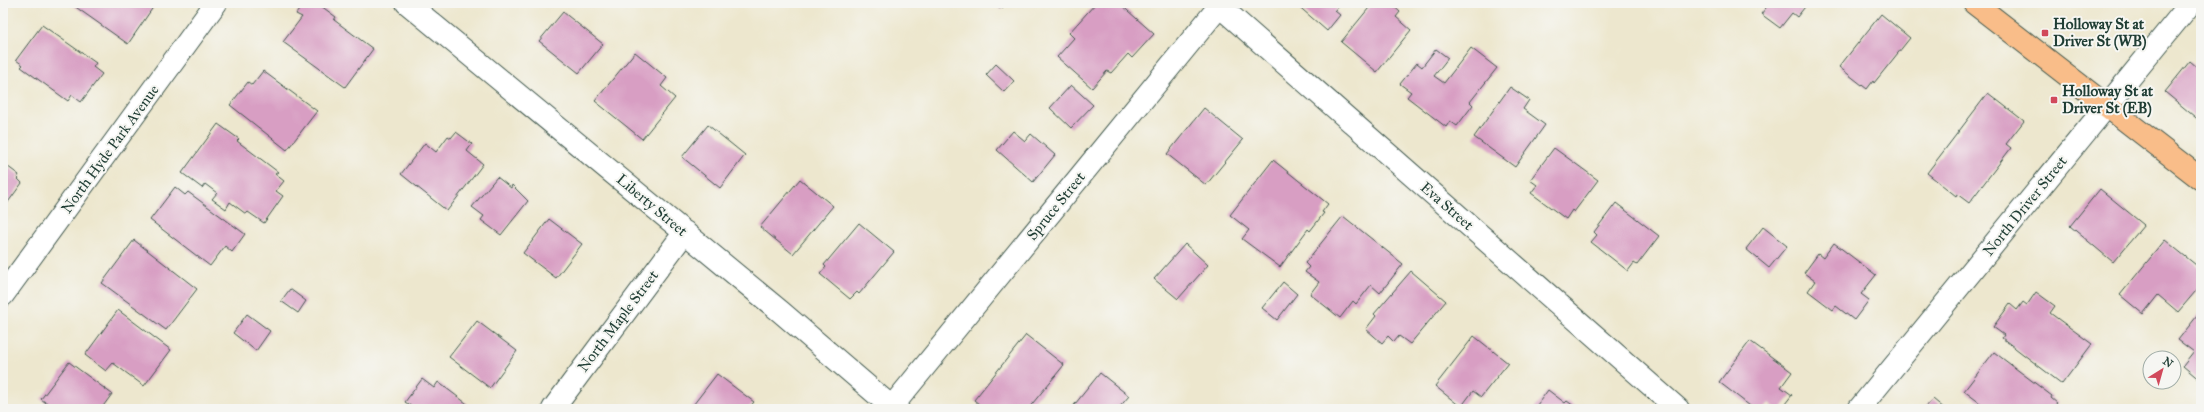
<svg xmlns="http://www.w3.org/2000/svg" width="2204" height="412" font-family="'IM FELL Great Primer',serif">
<style>
.building{fill:#d89ec3}
.lines{fill:none;stroke-linecap:round;stroke-linejoin:round}
.minor-casing{stroke:#3e564b;stroke-width:24}
.major-casing{stroke:#3e564b;stroke-width:24}
.minor{stroke:#fff;stroke-width:22}
.major{stroke:#f9bd89;stroke-width:22}
.poi-dot{fill:#d1495b;stroke:#f6f6f2;stroke-width:1.5}
.labels{text-anchor:middle;dominant-baseline:central;stroke-width:4;stroke-linejoin:round;paint-order:stroke}
.poi-label{font-size:15px;font-weight:bold;fill:#1f3d34;stroke:#f6f6f2;text-anchor:start}
.street-label{font-size:15px;fill:#1f3d34;stroke:#f6f6f2}
</style>
<rect width="100%" height="100%" fill="#f6f6f2"/>
<filter id="ink" filterUnits="userSpaceOnUse"><feTurbulence type="fractalNoise" baseFrequency=".025" numOctaves="2"/><feDisplacementMap in="SourceGraphic" scale="8" xChannelSelector="R" yChannelSelector="G"/><feConvolveMatrix kernelMatrix="1 2 1 2 8 2 1 2 1" color-interpolation-filters="sRGB"/></filter>
<filter id="wash" filterUnits="userSpaceOnUse"><feTurbulence type="fractalNoise" baseFrequency=".012" numOctaves="4" result="noise"/><feDisplacementMap in="SourceGraphic" scale="16" xChannelSelector="R" yChannelSelector="G"/><feGaussianBlur stdDeviation="0.9" result="paint"/><feColorMatrix in="noise" values="0 0 0 0 0 0 0 0 0 0 0 0 0 0 0 0 0 1.4 0 .05"/><feComposite in="paint" operator="in"/></filter>
<g filter="url(#wash)">
<rect width="100%" height="100%" fill="#ede7ce"/>
<g id="blocks">
<!-- building -->
<path class="building" d="M 70,3 L 156,3 L 128,44 Z
M 304,3 L 317,3 L 336,17 L 334,20 L 373,49 L 345,87 L 283,42 L 302,17 L 296,14 Z
M 994,3 L 1007,3 L 1001,9 Z
M 1096,3 L 1100,5 L 1101,3 L 1119,3 L 1154,34 L 1132,58 L 1128,54 L 1111,73 L 1107,71 L 1092,88 L 1057,57 L 1074,38 L 1069,33 Z
M 1295,3 L 1342,3 L 1335,11 L 1340,15 L 1327,31 Z
M 1373,3 L 1390,3 L 1400,12 L 1396,17 L 1411,30 L 1377,72 L 1341,42 Z
M 1770,3 L 1808,3 L 1797,17 L 1792,13 L 1780,28 L 1761,14 Z
M 563,12 L 603,44 L 579,73 L 539,41 Z
M 1881,14 L 1910,38 L 1874,83 L 1873,81 L 1867,89 L 1839,67 Z
M 42,25 L 96,63 L 93,67 L 102,74 L 81,102 L 72,95 L 68,101 L 21,67 L 23,65 L 16,60 Z
M 1471,48 L 1497,68 L 1470,102 L 1473,105 L 1457,126 L 1450,121 L 1446,127 L 1407,97 L 1411,92 L 1400,84 L 1417,63 L 1422,67 L 1436,49 L 1448,58 L 1434,76 L 1444,83 Z
M 635,52 L 667,78 L 661,86 L 675,98 L 642,139 L 595,101 Z
M 2190,61 L 2197,67 L 2201,62 L 2201,122 L 2165,92 Z
M 996,64 L 1014,81 L 1004,92 L 986,75 Z
M 263,71 L 317,111 L 287,150 L 230,105 L 248,82 L 252,85 Z
M 1071,85 L 1093,105 L 1071,128 L 1050,108 Z
M 1510,87 L 1529,100 L 1523,109 L 1545,125 L 1515,167 L 1474,137 Z
M 1988,93 L 2024,121 L 2006,144 L 2011,148 L 1969,203 L 1957,194 L 1956,196 L 1927,173 Z
M 1204,108 L 1243,140 L 1206,185 L 1167,154 Z
M 218,124 L 239,139 L 237,141 L 278,172 L 275,174 L 284,181 L 276,191 L 283,196 L 264,223 L 248,212 L 246,214 L 230,202 L 226,209 L 212,199 L 217,193 L 205,184 L 202,188 L 182,173 Z
M 708,125 L 745,155 L 720,188 L 682,157 Z
M 1013,131 L 1025,141 L 1031,134 L 1055,155 L 1033,182 L 997,150 Z
M 456,132 L 472,144 L 467,151 L 483,164 L 447,211 L 401,174 L 425,143 L 436,152 L 448,136 L 451,138 Z
M 1554,148 L 1598,180 L 1574,212 L 1572,210 L 1566,219 L 1531,193 L 1537,185 L 1530,180 Z
M 1273,160 L 1328,204 L 1322,212 L 1324,213 L 1310,231 L 1308,229 L 1280,267 L 1242,239 L 1249,230 L 1230,215 Z
M 3,163 L 19,175 L 17,178 L 22,183 L 3,209 Z
M 497,177 L 511,188 L 512,185 L 528,201 L 501,235 L 481,220 L 484,216 L 472,207 Z
M 800,179 L 833,206 L 793,254 L 760,227 Z
M 175,187 L 185,195 L 188,192 L 245,234 L 232,252 L 225,246 L 210,266 L 150,220 Z
M 2100,189 L 2144,225 L 2113,262 L 2070,226 Z
M 1616,203 L 1659,236 L 1637,265 L 1634,263 L 1628,271 L 1591,242 L 1597,235 L 1594,232 Z
M 1343,216 L 1403,264 L 1380,293 L 1371,285 L 1356,304 L 1353,301 L 1340,318 L 1310,294 L 1319,282 L 1305,272 L 1309,267 L 1305,263 Z
M 549,219 L 582,244 L 556,278 L 523,253 Z
M 859,223 L 894,252 L 859,294 L 857,292 L 850,299 L 820,274 L 826,267 L 824,265 Z
M 1763,227 L 1787,246 L 1769,268 L 1746,249 Z
M 134,240 L 197,289 L 166,330 L 102,283 Z
M 2165,240 L 2201,269 L 2201,285 L 2178,312 L 2158,295 L 2143,314 L 2120,295 Z
M 1834,243 L 1876,275 L 1861,294 L 1869,300 L 1854,320 L 1836,306 L 1833,310 L 1808,291 L 1815,281 L 1804,273 L 1818,254 L 1823,258 Z
M 1185,244 L 1208,265 L 1178,299 L 1154,279 Z
M 1411,271 L 1446,301 L 1410,344 L 1399,336 L 1394,342 L 1388,336 L 1382,343 L 1366,329 L 1376,316 L 1374,314 Z
M 1283,282 L 1297,294 L 1277,320 L 1262,308 Z
M 290,289 L 306,301 L 298,313 L 281,301 Z
M 2036,292 L 2055,306 L 2050,313 L 2092,344 L 2062,384 L 2002,338 L 2004,335 L 1993,327 L 2010,304 L 2017,310 L 2023,302 L 2027,305 Z
M 118,310 L 171,350 L 144,386 L 113,363 L 106,371 L 85,355 Z
M 2201,311 L 2201,381 L 2183,366 L 2194,352 L 2178,340 Z
M 247,314 L 270,331 L 256,351 L 233,333 Z
M 477,321 L 517,351 L 490,388 L 449,357 Z
M 1026,335 L 1064,365 L 1028,409 L 985,409 L 974,400 Z
M 1474,336 L 1508,363 L 1481,397 L 1473,391 L 1461,407 L 1435,386 Z
M 1750,341 L 1792,372 L 1781,387 L 1792,395 L 1781,409 L 1777,409 L 1769,403 L 1764,409 L 1754,409 L 1719,382 Z
M 1994,352 L 2052,396 L 2051,398 L 2057,403 L 2052,409 L 1988,409 L 1964,391 Z
M 69,362 L 112,394 L 101,409 L 54,409 L 41,399 Z
M 1100,373 L 1129,396 L 1118,409 L 1071,409 Z
M 717,374 L 754,402 L 748,409 L 690,409 Z
M 422,379 L 434,388 L 438,382 L 474,409 L 415,409 L 405,402 Z
M 1548,390 L 1565,403 L 1567,401 L 1578,409 L 1534,409 Z
M 1933,399 L 1945,409 L 1924,409 Z"/>
</g>
</g>
<g filter="url(#ink)">
<use href="#blocks" fill-opacity="0" stroke="#3e564b" stroke-width="1"/>
<g class="lines">
<defs>
<path id="minor" d="M 407,3 L 781,312 L 894,409
M 1216,3 L 1678,409
M 3,295 L 216,3
M 553,409 L 685,232
M 890,409 L 1222,3
M 1859,409 L 2191,3"/>
<path id="major" d="M 1974,3 L 2201,179"/>
</defs>
<!-- minor casing -->
<use href="#minor" class="minor-casing"/>
<!-- major casing -->
<use href="#major" class="major-casing"/>
<!-- minor -->
<use href="#minor" class="minor"/>
<!-- major -->
<use href="#major" class="major"/>
</g>
</g>
<!-- markers -->
<g class="poi-dot">
<rect x="2041" y="29" width="8" height="8" rx="2"/>
<rect x="2050" y="96" width="8" height="8" rx="2"/>
</g>
<g class="labels">
<!-- poi labels -->
<g class="poi-label">
<text x="2053" y="24">Holloway St at<tspan x="2053" dy="17">Driver St (WB)</tspan></text>
<text x="2062" y="91">Holloway St at<tspan x="2062" dy="17">Driver St (EB)</tspan></text>
</g>
<!-- street labels -->
<g class="street-label">
<text transform="translate(110 149) rotate(-54)">North Hyde Park Avenue</text>
<text transform="translate(652 205) rotate(40)">Liberty Street</text>
<text transform="translate(1056 206) rotate(-51)">Spruce Street</text>
<text transform="translate(1447 206) rotate(41)">Eva Street</text>
<text transform="translate(2025 206) rotate(-51)">North Driver Street</text>
<text transform="translate(618 321) rotate(-53)">North Maple Street</text>
</g>
</g>
<!-- margin -->
<rect width="2204" height="412" fill="none" stroke="#f6f6f2" stroke-width="16"/>
<!-- north arrow -->
<g transform="translate(2162 370) rotate(37)"><circle r="19" fill="#f6f6f2" stroke="#a0aca6"/>
<path d="M0-3L7 15L0 10L-7 15Z" fill="#d1495b"/>
<text y="-6" font-size="11" font-weight="bold" text-anchor="middle" fill="#1f3d34">N</text>
</g>
</svg>
